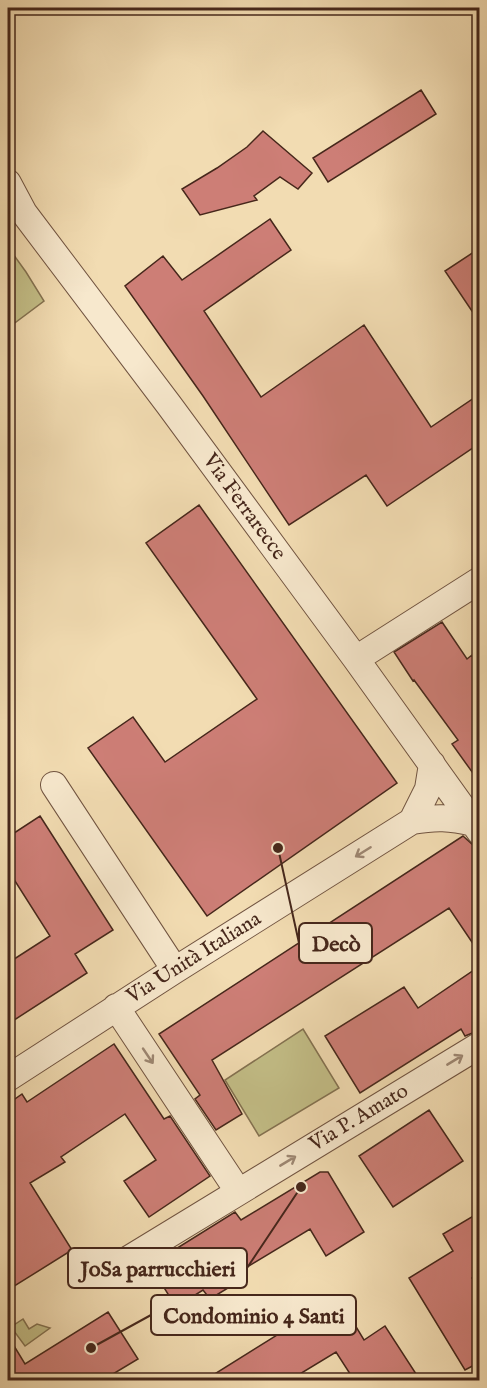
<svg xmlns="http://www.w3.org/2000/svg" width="487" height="1388" font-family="'IM FELL English',serif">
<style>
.green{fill:#c3be87;stroke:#847251;stroke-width:1.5}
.building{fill:#cd7e76;stroke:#46271b;stroke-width:1.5}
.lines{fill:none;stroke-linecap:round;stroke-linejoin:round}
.street-casing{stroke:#715441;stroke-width:28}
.street{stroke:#f7e8cd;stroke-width:26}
.oneway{stroke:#9e8874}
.labels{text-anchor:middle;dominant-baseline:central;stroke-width:4.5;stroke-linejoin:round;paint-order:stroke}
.street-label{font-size:21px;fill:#46271b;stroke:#f7e8cd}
.leader{fill:none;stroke:#46271b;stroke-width:2}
.callout-dot{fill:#46271b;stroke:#f7e8cd;stroke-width:2}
.callout{fill:#f7e8cd;stroke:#46271b;stroke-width:2}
.callout-label{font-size:22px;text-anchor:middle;font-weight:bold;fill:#46271b}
</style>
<rect width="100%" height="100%" fill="#f2dcb2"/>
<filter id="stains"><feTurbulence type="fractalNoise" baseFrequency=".00333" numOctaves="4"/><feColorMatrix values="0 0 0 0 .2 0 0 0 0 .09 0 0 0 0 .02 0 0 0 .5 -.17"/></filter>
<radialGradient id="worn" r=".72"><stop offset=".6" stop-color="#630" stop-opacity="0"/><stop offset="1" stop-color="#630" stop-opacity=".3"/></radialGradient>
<!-- green -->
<path class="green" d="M 8,247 L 26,272 L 44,301 L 8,328 Z
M 303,1029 L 339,1088 L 259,1136 L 225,1080 Z
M 23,1319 L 29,1329 L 37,1324 L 50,1328 L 25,1346 L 11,1327 Z"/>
<!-- building -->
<path class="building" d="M 421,90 L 436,114 L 328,182 L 313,158 Z
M 263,131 L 312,173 L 298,189 L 280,177 L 254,196 L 257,200 L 200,215 L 182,189 L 217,168 L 247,147 Z
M 270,219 L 291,250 L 204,311 L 261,397 L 364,325 L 431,427 L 480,394 L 480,443 L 387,506 L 366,475 L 289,525 L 203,396 L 125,286 L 163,256 L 182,280 Z
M 480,248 L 480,323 L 445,271 Z
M 199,505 L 397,783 L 207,916 L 88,748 L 133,717 L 165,762 L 257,699 L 146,543 Z
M 442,622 L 467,659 L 472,655 L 480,666 L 480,783 L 452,744 L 458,740 L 414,680 L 413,681 L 394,652 Z
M 40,816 L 113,930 L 75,954 L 87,973 L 8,1024 L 8,963 L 50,936 L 8,870 L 8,837 Z
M 463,836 L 474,846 L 480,854 L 480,954 L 449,908 L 212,1060 L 242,1114 L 216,1130 L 195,1099 L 200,1095 L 159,1034 Z
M 480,966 L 480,1030 L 465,1036 L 461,1029 L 360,1093 L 325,1036 L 404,987 L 418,1008 Z
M 114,1044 L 164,1119 L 170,1116 L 210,1176 L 149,1217 L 124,1181 L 156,1160 L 125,1114 L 61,1157 L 65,1162 L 30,1183 L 72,1250 L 8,1290 L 8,1104 L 22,1094 L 27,1102 Z
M 429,1110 L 463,1161 L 393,1207 L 359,1156 Z
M 320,1172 L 328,1172 L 364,1232 L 326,1256 L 310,1229 L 242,1270 L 246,1277 L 210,1299 L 203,1290 L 176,1307 L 150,1265 L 235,1212 L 241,1220 Z
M 480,1212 L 480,1273 L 472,1278 L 480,1291 L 480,1362 L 465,1370 L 409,1278 L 453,1251 L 443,1234 Z
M 338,1297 L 364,1340 L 385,1326 L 420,1380 L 354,1380 L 336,1352 L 290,1380 L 205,1380 Z
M 108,1312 L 138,1359 L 103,1380 L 8,1380 L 8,1336 L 25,1364 Z"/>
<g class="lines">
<defs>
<path id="street" d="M 8,183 L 24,213 L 169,405 L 356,659 L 480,832
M 356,659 L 480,580
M 54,785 L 175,970
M 412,821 L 428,789 L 432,764
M 116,1007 L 238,1191
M 8,1078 L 175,970 L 412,821 C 435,817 450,817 473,823
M 127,1260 L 480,1045"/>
</defs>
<!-- street casing -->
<use href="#street" class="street-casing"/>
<!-- street -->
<use href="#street" class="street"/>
</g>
<!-- one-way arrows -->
<defs><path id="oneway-shaft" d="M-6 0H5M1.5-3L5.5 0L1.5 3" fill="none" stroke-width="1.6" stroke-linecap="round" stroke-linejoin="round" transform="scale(1.5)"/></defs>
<g class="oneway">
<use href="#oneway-shaft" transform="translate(363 852) rotate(148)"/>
<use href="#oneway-shaft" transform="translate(148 1056) rotate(56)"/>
<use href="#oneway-shaft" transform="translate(455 1060) rotate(-31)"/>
<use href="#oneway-shaft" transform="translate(288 1161) rotate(-31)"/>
</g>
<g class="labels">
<!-- street labels -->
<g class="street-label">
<text transform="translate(244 507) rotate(54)">Via Ferrarecce</text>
<text transform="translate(194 958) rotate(-32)">Via Unità Italiana</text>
<text transform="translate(359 1118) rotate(-31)">Via P. Amato</text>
</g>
</g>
<!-- callouts -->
<path class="leader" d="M278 848L299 943M301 1187L247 1268M91 1348L151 1315"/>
<g class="callout-dot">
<circle cx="278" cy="848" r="6"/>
<circle cx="301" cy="1187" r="6"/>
<circle cx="91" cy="1348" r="6"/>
</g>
<g class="callout">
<rect x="299" y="923" width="73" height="40" rx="6"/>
<rect x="68" y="1248" width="179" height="40" rx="6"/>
<rect x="151" y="1295" width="205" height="40" rx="6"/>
</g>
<g class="callout-label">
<text x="336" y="951">Decò</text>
<text x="158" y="1276">JoSa parrucchieri</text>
<text x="254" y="1323">Condominio 4 Santi</text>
</g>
<!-- margin -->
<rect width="487" height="1388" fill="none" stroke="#f2dcb2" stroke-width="30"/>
<rect x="9" y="9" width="469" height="1370" fill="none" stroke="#46271b" stroke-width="3"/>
<rect x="15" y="15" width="457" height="1358" fill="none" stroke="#46271b" stroke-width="1.5"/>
<rect width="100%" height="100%" filter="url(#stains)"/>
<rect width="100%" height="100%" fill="url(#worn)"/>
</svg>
